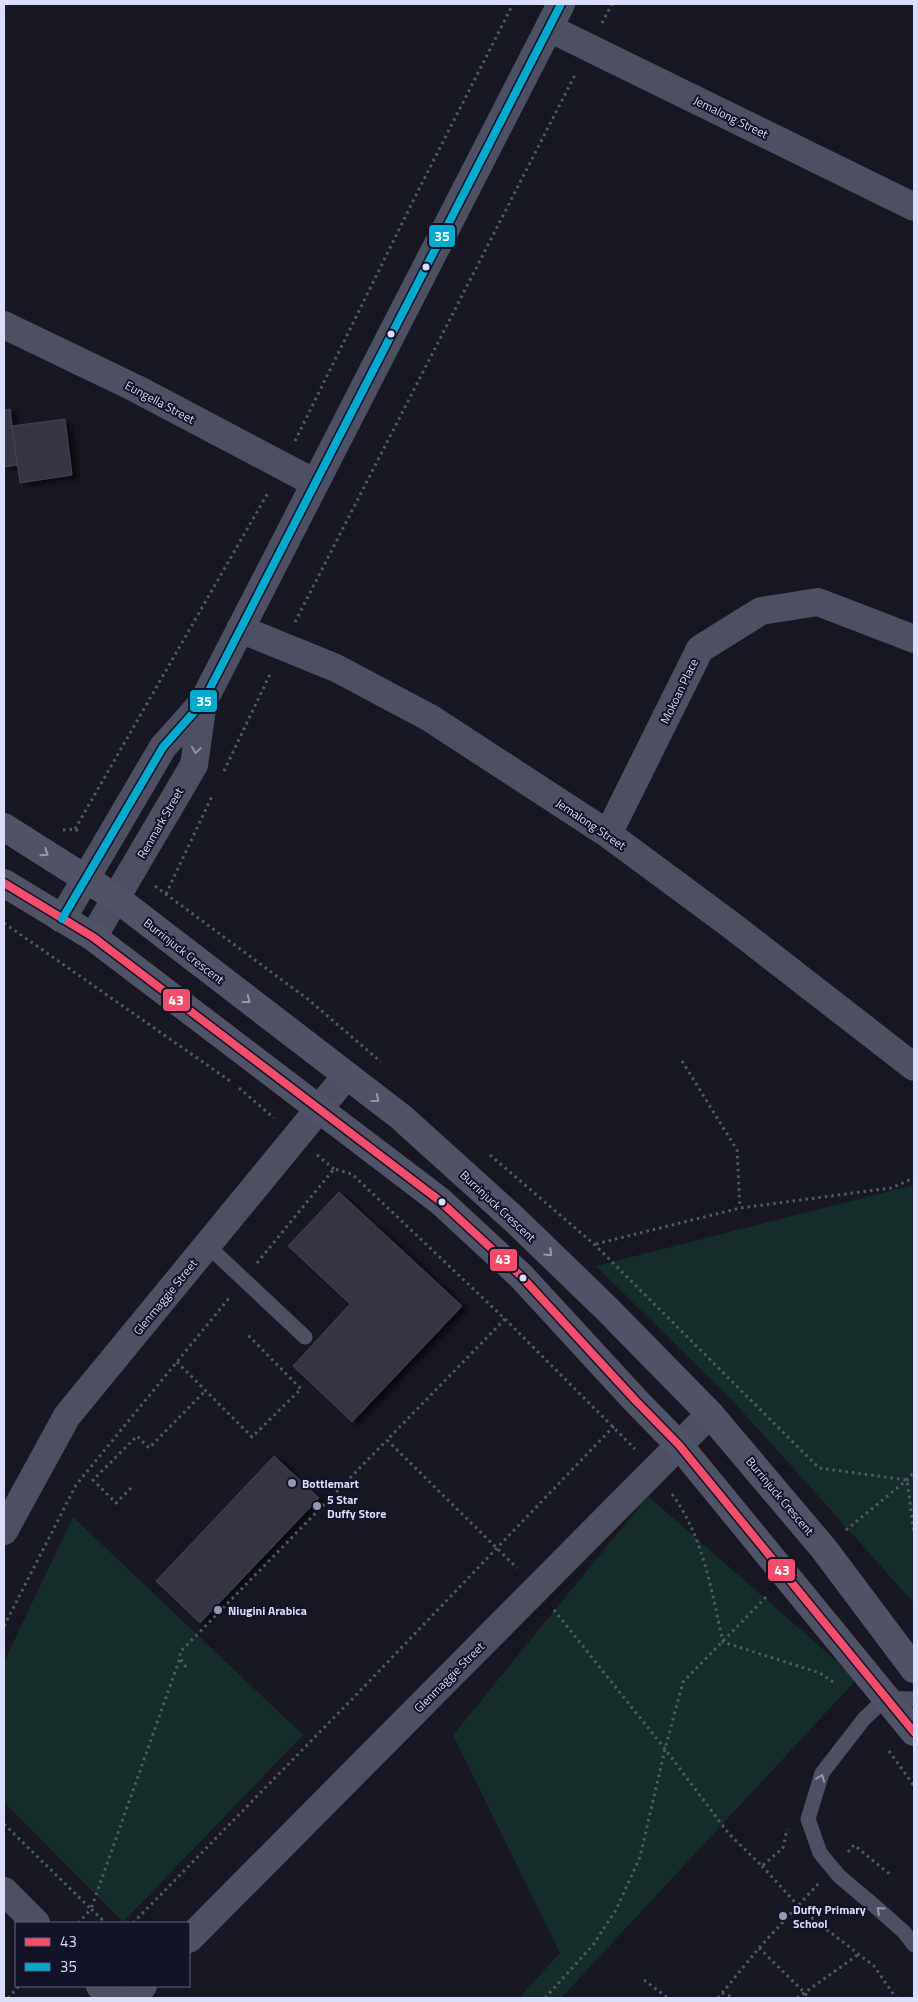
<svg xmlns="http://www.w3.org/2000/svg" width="918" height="2002" font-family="'Titillium Web',sans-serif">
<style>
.green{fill:#152d2a}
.building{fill:#353644;stroke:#434256;filter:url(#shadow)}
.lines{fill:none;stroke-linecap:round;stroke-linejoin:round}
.path{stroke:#4d5d66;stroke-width:3;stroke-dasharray:2.5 4;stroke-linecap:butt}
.lane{stroke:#4d4f62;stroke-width:15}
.street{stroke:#4d4f62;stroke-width:28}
.secondary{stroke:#505268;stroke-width:28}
.bus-1-casing{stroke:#121228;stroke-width:11}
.bus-2-casing{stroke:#121228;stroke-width:11}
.bus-1{stroke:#f44d6c;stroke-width:8}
.bus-2{stroke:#00a9ce;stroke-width:8}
.oneway{stroke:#9496b0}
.oneway2{stroke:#9698b2}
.bus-dot{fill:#dbddfd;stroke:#121228;stroke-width:2}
.poi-dot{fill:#9698b1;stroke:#121228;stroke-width:2}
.labels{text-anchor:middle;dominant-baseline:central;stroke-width:4;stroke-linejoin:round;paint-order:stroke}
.street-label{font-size:12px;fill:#dbddfd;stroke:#121228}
.poi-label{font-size:12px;font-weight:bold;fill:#dbddfd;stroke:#121228;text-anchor:start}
.line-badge{stroke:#121228;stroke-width:2}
.badge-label{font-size:14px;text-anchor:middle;font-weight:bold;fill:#fff}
</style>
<defs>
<filter id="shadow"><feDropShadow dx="5.5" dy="3" stdDeviation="2.5" flood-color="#0009"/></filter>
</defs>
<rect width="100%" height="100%" fill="#171723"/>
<!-- green -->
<path class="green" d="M 914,1185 L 914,1603 L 734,1402 L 596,1266 Z
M 648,1496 L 857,1679 L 561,1998 L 519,1998 L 560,1953 L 453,1735 Z
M 73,1517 L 303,1735 L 123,1922 L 4,1802 L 4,1662 Z"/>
<!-- building -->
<path class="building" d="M 10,409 L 17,465 L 4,467 L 4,410 Z
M 65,419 L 72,475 L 20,483 L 12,426 Z
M 339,1192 L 462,1306 L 352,1422 L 293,1366 L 350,1304 L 288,1246 Z
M 274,1456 L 319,1498 L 200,1623 L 156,1581 Z"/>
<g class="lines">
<!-- path -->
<path class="path" d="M 602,23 L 612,4
M 295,441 L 416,195 L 513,4
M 295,622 L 576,73
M 224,771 L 271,672
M 75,829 L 269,491
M 63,830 L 75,829 L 81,833
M 155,886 L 309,1000 L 381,1062
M 166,894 L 213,794
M 4,923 L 230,1081
M 682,1061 L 737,1150 L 740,1208
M 239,1088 L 274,1118
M 317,1155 L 334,1169
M 490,1155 L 595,1245 L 819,1468 L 907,1480 L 914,1533
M 596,1244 L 740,1208 L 891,1188 L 914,1178
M 257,1263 L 334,1169 L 352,1174 L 505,1319 L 635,1449
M 505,1319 L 387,1440 L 517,1568
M 177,1362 L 252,1437 L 301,1389 L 248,1335
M 131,1488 L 116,1503 L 93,1480 L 137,1436 L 149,1448 L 206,1390
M 672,1494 C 704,1538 711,1590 723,1642 L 820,1673 L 833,1682
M 846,1530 L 907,1480 L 914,1472
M 554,1610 L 665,1749 L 729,1834 L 762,1866 L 783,1848 L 787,1829
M 4,1626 L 76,1485 L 230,1297
M 186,1667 L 180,1658 L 180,1652 L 387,1440
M 889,1751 L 914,1786
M 4,1824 L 91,1909 L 180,1658
M 848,1852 L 854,1845 L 892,1876
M 762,1866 L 803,1911 L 874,1966 L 896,1998
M 78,1923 L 91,1909 L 106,1923
M 133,1923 L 357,1694 L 614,1426
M 759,1948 L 805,1993 L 808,1998
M 644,1980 L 668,1998
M 722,1993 L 734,1998
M 8,1998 L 19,1986
M 545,1998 L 593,1945 L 616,1910 L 640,1857 L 665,1749 L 683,1682 L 767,1596
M 718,1998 L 759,1948 L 818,1884
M 797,1998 L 859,1954"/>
<!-- lane -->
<path class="lane" d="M 208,1246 L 305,1337
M 914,1699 L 886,1698 L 864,1719 L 822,1773 L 808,1819 L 820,1853 L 839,1876 L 877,1908 L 904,1932 L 914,1945"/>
<!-- street -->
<path class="street" d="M 549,28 L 914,207
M 4,325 L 137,389 L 315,483
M 240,629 L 336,668 L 430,718 L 608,834 L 731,925 L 914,1067
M 608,834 L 700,649 L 761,611 L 818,602 L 914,639
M 62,919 L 163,747 L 203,702 L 561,4
M 93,937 L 194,765 L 203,702
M 4,1531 L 67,1416 L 346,1076
M 4,1891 L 36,1923
M 189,1939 L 710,1414
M 100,1986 L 112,1998
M 131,1998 L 143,1986"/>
<!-- secondary -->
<path class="secondary" d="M 4,827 L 116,898 L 401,1117 L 515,1220 L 607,1309 L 710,1414 L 824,1549 L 914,1669
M 4,883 L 93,937 L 440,1201 L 521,1276 L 636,1401 L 679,1445 L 914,1732"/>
<defs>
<path id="bus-1" d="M 4,883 L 93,937 L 440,1201 L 521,1276 L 636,1401 L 679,1445 L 914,1732"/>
<path id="bus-2" d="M 62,919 L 163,747 L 203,702 L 561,4"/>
</defs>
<!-- bus-1 casing -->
<use href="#bus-1" class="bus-1-casing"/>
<!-- bus-2 casing -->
<use href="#bus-2" class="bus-2-casing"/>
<!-- bus-1 -->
<use href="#bus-1" class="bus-1"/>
<!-- bus-2 -->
<use href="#bus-2" class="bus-2"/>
</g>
<!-- one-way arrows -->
<defs><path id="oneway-chevron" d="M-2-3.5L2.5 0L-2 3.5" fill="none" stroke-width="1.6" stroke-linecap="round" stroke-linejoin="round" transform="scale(1.25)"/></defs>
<g class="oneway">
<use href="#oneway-chevron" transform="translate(196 750) rotate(98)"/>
<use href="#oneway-chevron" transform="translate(821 1778) rotate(-69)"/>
<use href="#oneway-chevron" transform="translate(880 1910) rotate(-138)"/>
</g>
<g class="oneway2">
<use href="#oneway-chevron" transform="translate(45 853) rotate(33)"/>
<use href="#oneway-chevron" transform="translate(247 1000) rotate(38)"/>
<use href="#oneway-chevron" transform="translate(376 1099) rotate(37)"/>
<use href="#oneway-chevron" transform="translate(549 1253) rotate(44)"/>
</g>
<!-- markers -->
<g class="bus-dot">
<circle cx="426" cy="267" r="4.5"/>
<circle cx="391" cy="334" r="4.5"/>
<circle cx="442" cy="1202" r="4.5"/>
<circle cx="523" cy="1278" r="4.5"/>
</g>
<g class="poi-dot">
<circle cx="292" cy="1483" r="5"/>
<circle cx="317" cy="1506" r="5"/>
<circle cx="218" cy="1610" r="5"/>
<circle cx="783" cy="1916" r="5"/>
</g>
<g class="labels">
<!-- street labels -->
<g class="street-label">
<text transform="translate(731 117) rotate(26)">Jemalong Street</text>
<text transform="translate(160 402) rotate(28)">Eungella Street</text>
<text transform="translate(679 691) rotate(-64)">Mokoan Place</text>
<text transform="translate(160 823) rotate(-60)">Renmark Street</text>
<text transform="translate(591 824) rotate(34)">Jemalong Street</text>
<text transform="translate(184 951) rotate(38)">Burrinjuck Crescent</text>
<text transform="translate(498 1206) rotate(43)">Burrinjuck Crescent</text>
<text transform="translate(165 1297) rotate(-51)">Glenmaggie Street</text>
<text transform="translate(780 1496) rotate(50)">Burrinjuck Crescent</text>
<text transform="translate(449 1677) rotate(-45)">Glenmaggie Street</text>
</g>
<!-- poi labels -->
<g class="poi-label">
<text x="302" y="1483">Bottlemart</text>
<text x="327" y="1499">5 Star<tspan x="327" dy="14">Duffy Store</tspan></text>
<text x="228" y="1610">Niugini Arabica</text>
<text x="793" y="1909">Duffy Primary<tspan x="793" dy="14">School</tspan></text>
</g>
</g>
<g class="line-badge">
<rect x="428" y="224" width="28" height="24" rx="5" fill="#00a9ce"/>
<rect x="189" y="689" width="29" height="24" rx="5" fill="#00a9ce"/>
<rect x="162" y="988" width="29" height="24" rx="5" fill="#f44d6c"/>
<rect x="489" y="1248" width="29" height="24" rx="5" fill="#f44d6c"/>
<rect x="767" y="1558" width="29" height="24" rx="5" fill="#f44d6c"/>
</g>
<g class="badge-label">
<text x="442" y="241">35</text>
<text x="204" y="706">35</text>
<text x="176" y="1005">43</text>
<text x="503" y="1264">43</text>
<text x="782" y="1575">43</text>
</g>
<!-- border -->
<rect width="918" height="2002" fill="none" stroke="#dbddfd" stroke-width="10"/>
<!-- legend -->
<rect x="15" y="1922" width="175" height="65" fill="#121228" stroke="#62637d"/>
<rect x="25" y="1938" width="25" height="8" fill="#f44d6c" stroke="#62637d"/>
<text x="60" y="1947" font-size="15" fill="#dbddfd">43</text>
<rect x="25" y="1963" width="25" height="8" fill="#00a9ce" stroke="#62637d"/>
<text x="60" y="1972" font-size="15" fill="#dbddfd">35</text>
</svg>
